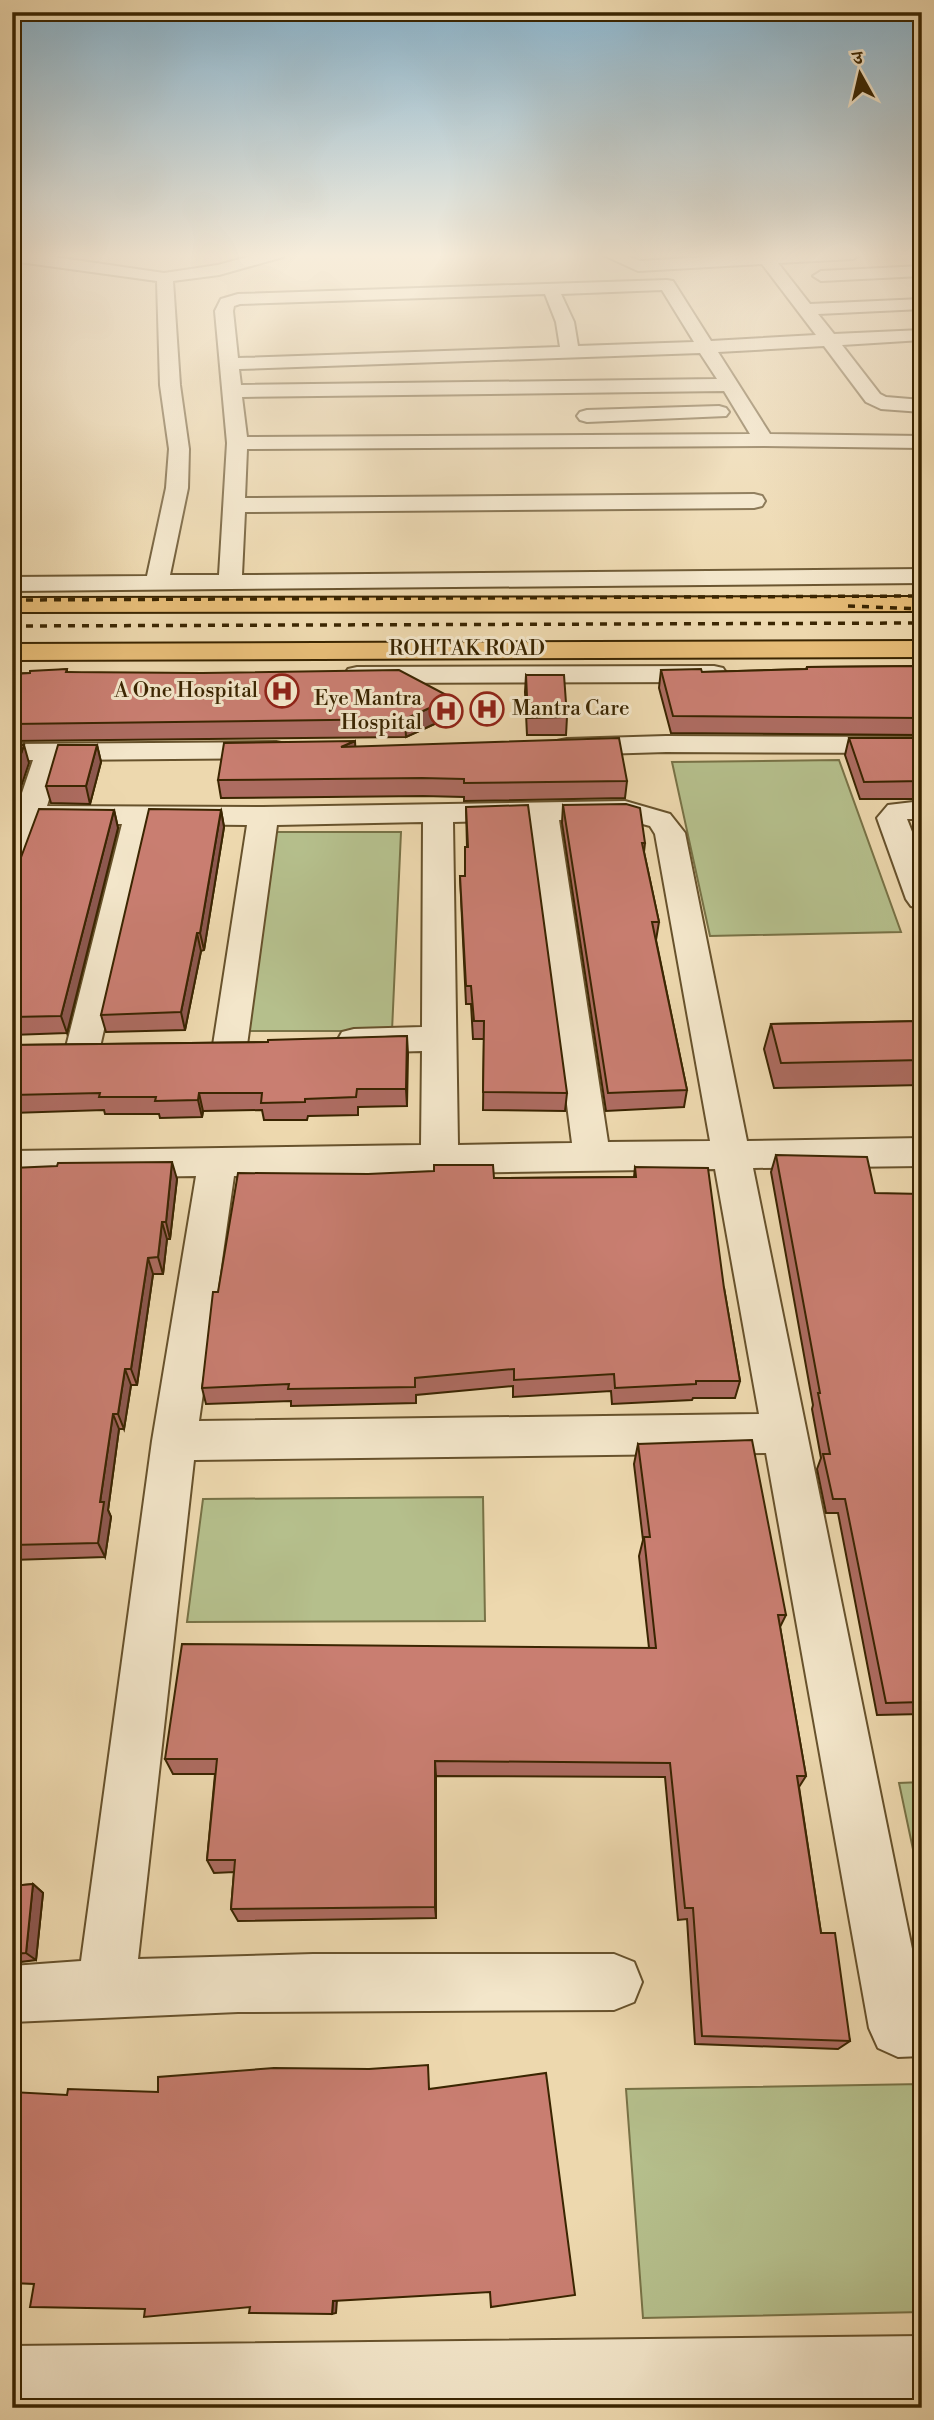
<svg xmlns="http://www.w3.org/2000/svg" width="934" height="2420" font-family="'Libre Bodoni','Noto Serif Devanagari',serif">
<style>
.green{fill:#b5bf8c;stroke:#787246;stroke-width:2}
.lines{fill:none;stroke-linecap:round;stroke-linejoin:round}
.minor-casing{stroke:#67522c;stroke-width:4}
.major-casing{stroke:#3a2501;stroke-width:4}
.minor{fill:#f3e6ca;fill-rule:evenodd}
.major{fill:#e6bc77;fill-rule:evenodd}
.rail{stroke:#3a2501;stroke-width:3.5;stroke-dasharray:7 7;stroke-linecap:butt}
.wall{fill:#ad6c61;stroke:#3a2501;stroke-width:2}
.shaded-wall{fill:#8d584f;stroke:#3a2501;stroke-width:2}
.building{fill:#c97e71;stroke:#3a2501;stroke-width:2}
.labels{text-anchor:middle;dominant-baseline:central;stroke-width:6;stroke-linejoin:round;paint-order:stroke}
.far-street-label{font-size:21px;fill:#3a2501;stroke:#f3e6ca}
.far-poi-label{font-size:21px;fill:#3a2501;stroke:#f3e6ca;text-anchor:end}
</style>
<rect width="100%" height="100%" fill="#edd8ae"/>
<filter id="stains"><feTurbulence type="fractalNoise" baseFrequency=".00286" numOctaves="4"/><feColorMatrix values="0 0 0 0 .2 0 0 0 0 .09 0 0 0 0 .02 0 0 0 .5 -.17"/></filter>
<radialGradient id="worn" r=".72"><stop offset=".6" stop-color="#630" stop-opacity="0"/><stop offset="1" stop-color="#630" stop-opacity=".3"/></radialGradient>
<!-- green -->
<path class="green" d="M 839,760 L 901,932 L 710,936 L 672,762 Z
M 265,832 L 401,832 L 392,1031 L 234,1031 Z
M 483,1497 L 485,1621 L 187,1622 L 203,1499 Z
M 922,1782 L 922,1892 L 899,1783 Z
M 922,2084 L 922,2312 L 643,2318 L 626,2089 Z"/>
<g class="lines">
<defs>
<path id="minor" d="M 12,254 L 34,254 L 164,273 L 218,265 L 258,254 L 285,254 L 283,257 L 219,275 L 173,281 L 180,385 L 189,449 L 188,488 L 170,575 L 219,575 L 227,443 L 215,311 L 221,299 L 238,294 L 667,280 L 673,281 L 711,341 L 816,335 L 762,264 L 638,271 L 601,254 L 623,254 L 640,261 L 758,254 L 861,254 L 853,259 L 778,263 L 810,304 L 922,299 L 922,309 L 818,314 L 834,334 L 922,330 L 922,340 L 842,345 L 880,394 L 886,397 L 922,400 L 922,412 L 881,409 L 866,402 L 824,346 L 718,352 L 770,434 L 922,436 L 922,448 L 764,446 L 247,449 L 245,498 L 754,494 L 762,496 L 765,501 L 762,506 L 754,508 L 245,512 L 242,575 L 922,569 L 922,583 L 12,591 L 12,577 L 147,576 L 166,488 L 169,449 L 160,385 L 157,281 L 12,261 ZM 662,290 L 694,342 L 578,346 L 574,322 L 561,294 ZM 545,294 L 556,322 L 560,347 L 238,358 L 233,311 L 234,306 L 240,304 ZM 700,353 L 717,379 L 241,385 L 239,369 ZM 724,391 L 750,434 L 247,437 L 242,397 Z
M 922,266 L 922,276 L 821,281 L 813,276 L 821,271 Z
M 719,406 L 726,408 L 729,412 L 726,416 L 587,422 L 580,420 L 577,416 L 580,412 L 587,410 Z
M 714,666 L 723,668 L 727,674 L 723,680 L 714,682 L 357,683 L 348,681 L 344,675 L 348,669 L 357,667 Z
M 666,736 L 922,737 L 922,753 L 666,752 L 567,755 L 557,753 L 553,747 L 557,741 L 567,739 Z
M 276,742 L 286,744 L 290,750 L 286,756 L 276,758 L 61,760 L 47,806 L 263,807 L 625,801 L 670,814 L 685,833 L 747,1141 L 922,1138 L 922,1166 L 753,1168 L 922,1998 L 922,2056 L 898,2057 L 878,2048 L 869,2028 L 766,1453 L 194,1460 L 138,1959 L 313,1954 L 614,1954 L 634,1962 L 642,1982 L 634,2002 L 614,2010 L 238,2012 L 12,2022 L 12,1966 L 81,1961 L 152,1441 L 196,1176 L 12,1179 L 12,1151 L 421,1145 L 422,1051 L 354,1053 L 342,1050 L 337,1041 L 342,1032 L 354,1029 L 422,1027 L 423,822 L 277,825 L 247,1045 L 242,1054 L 230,1057 L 218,1054 L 213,1045 L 247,825 L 151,824 L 100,1047 L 95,1056 L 83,1059 L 71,1056 L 66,1047 L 122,824 L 42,824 L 27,870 L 23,877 L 12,879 L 12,823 L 33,760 L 12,760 L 12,744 ZM 624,819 L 650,826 L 655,834 L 710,1141 L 608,1142 L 559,820 ZM 530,820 L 572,1143 L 458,1145 L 453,822 ZM 715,1169 L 759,1414 L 199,1421 L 234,1176 Z
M 922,801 L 922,819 L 907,819 L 922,857 L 922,909 L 911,906 L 906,899 L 877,818 L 888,805 Z
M 922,2336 L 922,2402 L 388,2408 L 12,2408 L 12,2346 Z"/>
<path id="major" d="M 922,597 L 922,611 L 12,612 L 12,598 Z
M 922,641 L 922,657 L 12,660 L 12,644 Z"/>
</defs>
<!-- minor casing -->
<use href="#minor" class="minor-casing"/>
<!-- major casing -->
<use href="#major" class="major-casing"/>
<!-- minor -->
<use href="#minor" class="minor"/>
<!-- major -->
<use href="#major" class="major"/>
<!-- rail -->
<path class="rail" d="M 12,600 L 922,596
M 848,606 L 922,609
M 12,626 L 922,623"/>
</g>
<!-- wall -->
<path class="wall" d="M 922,666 L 922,735 L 671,733 L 659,688 L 661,670 L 702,672 L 806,669 L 807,667 Z
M 67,669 L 67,672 L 452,698 L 452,716 L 406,737 L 12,741 L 12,674 L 30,673 Z
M 526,675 L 567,717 L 566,735 L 527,735 L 525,692 Z
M 849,738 L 922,738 L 922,799 L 860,799 L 845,755 Z
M 355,741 L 355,747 L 627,781 L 625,798 L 464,801 L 464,797 L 423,796 L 221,798 L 218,780 Z
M 97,745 L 101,762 L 90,804 L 51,803 L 46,786 Z
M 563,805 L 645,843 L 644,852 L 659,922 L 656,940 L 687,1090 L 684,1107 L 606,1111 L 562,823 Z
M 466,807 L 567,1093 L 565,1111 L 483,1110 L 484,1039 L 473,1039 L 471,1004 L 466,1004 L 460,876 L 465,876 L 467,847 Z
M 114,810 L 118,828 L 67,1033 L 12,1035 L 12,912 L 16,894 L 12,894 L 12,862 L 20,860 Z
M 221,810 L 224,827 L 204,950 L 201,951 L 185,1030 L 106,1032 L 101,1015 Z
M 922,1021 L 922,1085 L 774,1088 L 764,1049 L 771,1024 Z
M 407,1036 L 407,1106 L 358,1107 L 358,1115 L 308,1116 L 307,1120 L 264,1120 L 262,1110 L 203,1111 L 202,1117 L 160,1118 L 159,1114 L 105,1114 L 104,1110 L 12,1113 L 12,1045 L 268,1042 Z
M 776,1155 L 875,1193 L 922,1371 L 919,1372 L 922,1386 L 922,1714 L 877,1715 L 838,1513 L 826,1513 L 817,1469 L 821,1458 L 812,1409 L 813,1405 L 771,1172 Z
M 635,1167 L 724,1288 L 740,1381 L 735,1398 L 693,1398 L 692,1400 L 612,1404 L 611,1391 L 513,1397 L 513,1386 L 416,1395 L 416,1403 L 291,1406 L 291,1401 L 206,1404 L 202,1388 L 218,1292 L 494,1178 L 634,1177 Z
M 12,1168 L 177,1179 L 170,1239 L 167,1239 L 163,1274 L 153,1274 L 137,1385 L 131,1385 L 124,1429 L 119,1429 L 108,1510 L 111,1517 L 105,1557 L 12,1560 Z
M 638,1444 L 786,1615 L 780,1627 L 806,1776 L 799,1787 L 821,1933 L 850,2041 L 838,2049 L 695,2044 L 687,1919 L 678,1920 L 665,1777 L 436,1776 L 436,1918 L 238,1921 L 231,1909 L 234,1872 L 214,1873 L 207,1860 L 215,1774 L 173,1774 L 165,1759 L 649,1648 L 639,1556 L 643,1540 L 634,1464 Z
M 33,1884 L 43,1893 L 36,1960 L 12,1963 L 12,1886 Z
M 755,2407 L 758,2408 L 623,2408 Z"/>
<!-- shaded-wall -->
<path class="shaded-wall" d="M 452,698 L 452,716 L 406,737 L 405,719 Z
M 355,741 L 356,759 L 341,747 Z
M 24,745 L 29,763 L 12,814 L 12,780 Z
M 97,745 L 101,762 L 90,804 L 86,786 Z
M 114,810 L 118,828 L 67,1033 L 61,1016 Z
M 221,810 L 224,827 L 204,950 L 200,933 Z
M 197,933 L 201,951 L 185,1030 L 181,1012 Z
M 407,1036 L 408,1054 L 407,1106 L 406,1089 Z
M 199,1093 L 203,1111 L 202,1117 L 198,1100 Z
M 172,1162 L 177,1179 L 170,1239 L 166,1222 Z
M 162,1222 L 167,1239 L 163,1274 L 158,1257 Z
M 148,1258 L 153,1274 L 137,1385 L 131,1369 Z
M 922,1357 L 922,1371 L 908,1375 L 916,1359 Z
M 125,1369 L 131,1385 L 124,1429 L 118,1414 Z
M 113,1414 L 119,1429 L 108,1510 L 111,1517 L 105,1557 L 98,1543 L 100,1502 Z
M 435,1761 L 436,1776 L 436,1918 L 435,1907 Z
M 33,1884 L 43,1893 L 36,1960 L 26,1953 Z
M 337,2300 L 336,2313 L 332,2314 L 333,2301 Z"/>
<!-- building -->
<path class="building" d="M 922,666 L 922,718 L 673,716 L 661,670 L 701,669 L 702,672 L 807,669 L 807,667 Z
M 67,669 L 66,672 L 202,673 L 399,670 L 452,698 L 405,719 L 12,724 L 12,674 L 30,673 L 30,671 Z
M 526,675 L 564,675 L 567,717 L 528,718 Z
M 619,738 L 627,781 L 464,783 L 464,779 L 422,778 L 218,780 L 224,743 L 355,741 L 341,747 Z
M 849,738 L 922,738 L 922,781 L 864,782 Z
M 12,745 L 24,745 L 12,780 Z
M 58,745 L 97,745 L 86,786 L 46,786 Z
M 626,804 L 640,808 L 645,843 L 642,843 L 659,922 L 652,922 L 687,1090 L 608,1093 L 563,805 Z
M 528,805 L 567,1093 L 483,1092 L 484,1021 L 474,1021 L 471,986 L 466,986 L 460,876 L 465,876 L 465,847 L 468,847 L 466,807 Z
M 39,809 L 114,810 L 61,1016 L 12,1017 L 12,912 L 20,876 L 12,876 L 12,862 L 20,860 Z
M 149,809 L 221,810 L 200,933 L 197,933 L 181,1012 L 101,1015 Z
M 922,1021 L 922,1060 L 781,1063 L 771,1024 Z
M 407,1036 L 406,1089 L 357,1089 L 356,1097 L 305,1099 L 305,1102 L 261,1103 L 262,1093 L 199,1093 L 198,1100 L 155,1101 L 156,1097 L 99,1097 L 100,1093 L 12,1095 L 12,1045 L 268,1042 L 268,1040 Z
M 776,1155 L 867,1157 L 875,1193 L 922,1194 L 922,1357 L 916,1359 L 922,1386 L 922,1702 L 886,1703 L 845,1499 L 833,1499 L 823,1454 L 830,1454 L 818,1393 L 820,1393 Z
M 172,1162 L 166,1222 L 162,1222 L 158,1257 L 148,1258 L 131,1369 L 125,1369 L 118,1414 L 113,1414 L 100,1502 L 104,1502 L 98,1543 L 12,1545 L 12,1168 L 57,1166 L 58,1163 Z
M 434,1165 L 493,1165 L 494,1178 L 636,1177 L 635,1167 L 708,1168 L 724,1288 L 740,1381 L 696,1381 L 696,1384 L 615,1388 L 614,1374 L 514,1380 L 514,1369 L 415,1378 L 415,1387 L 288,1389 L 289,1384 L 202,1388 L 213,1292 L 218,1292 L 238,1173 L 368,1174 L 434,1171 Z
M 752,1440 L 786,1615 L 778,1615 L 806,1776 L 797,1776 L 821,1933 L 835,1933 L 850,2041 L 702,2036 L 693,1908 L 685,1908 L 670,1763 L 435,1761 L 435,1907 L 231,1909 L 235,1860 L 207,1860 L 217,1759 L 165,1759 L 182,1644 L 656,1648 L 644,1537 L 650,1537 L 638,1444 Z
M 33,1884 L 26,1953 L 12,1954 L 12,1886 Z
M 428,2065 L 429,2089 L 546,2073 L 575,2295 L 491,2307 L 490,2292 L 333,2301 L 332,2314 L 249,2313 L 250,2307 L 144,2317 L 145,2309 L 30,2307 L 34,2284 L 12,2283 L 12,2092 L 67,2095 L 68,2089 L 158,2092 L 158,2077 L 274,2068 L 369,2069 Z"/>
<!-- sky -->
<linearGradient id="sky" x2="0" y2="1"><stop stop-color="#89b6d1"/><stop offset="0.43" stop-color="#f7eddb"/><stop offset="1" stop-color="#f7eddb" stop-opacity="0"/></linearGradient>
<rect width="934" height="593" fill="url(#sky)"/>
<!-- icons -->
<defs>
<symbol id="hospital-ring" viewBox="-11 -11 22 22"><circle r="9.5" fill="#f3e6ca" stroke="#8f2418" stroke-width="1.5"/><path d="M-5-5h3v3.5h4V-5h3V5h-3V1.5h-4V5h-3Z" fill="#8f2418"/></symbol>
</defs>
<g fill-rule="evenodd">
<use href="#hospital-ring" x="263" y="672" width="38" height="38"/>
<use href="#hospital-ring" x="468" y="690" width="38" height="38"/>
<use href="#hospital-ring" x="427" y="692" width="38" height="38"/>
</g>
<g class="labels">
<!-- far-street labels -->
<g class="far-street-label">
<text x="467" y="649">ROHTAK ROAD</text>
</g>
<!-- far-poi labels -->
<g class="far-poi-label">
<text x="258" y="691">A One Hospital</text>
<text x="422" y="699">Eye Mantra<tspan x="422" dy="24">Hospital</tspan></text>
<text x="512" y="709" text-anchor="start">Mantra Care</text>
</g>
</g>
<!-- margin -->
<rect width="934" height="2420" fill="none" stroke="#edd8ae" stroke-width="42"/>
<rect x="14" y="14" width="906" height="2392" fill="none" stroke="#3a2501" stroke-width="3.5"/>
<rect x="21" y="21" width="892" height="2378" fill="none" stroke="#3a2501" stroke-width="2"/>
<!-- north arrow -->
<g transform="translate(860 74) rotate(352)" stroke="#f3e6ca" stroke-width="5" paint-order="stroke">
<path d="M0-5L12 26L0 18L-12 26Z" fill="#3a2501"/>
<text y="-10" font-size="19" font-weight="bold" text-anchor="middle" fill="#3a2501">उ</text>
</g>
<rect width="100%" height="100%" filter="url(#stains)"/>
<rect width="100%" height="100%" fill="url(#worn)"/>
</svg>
